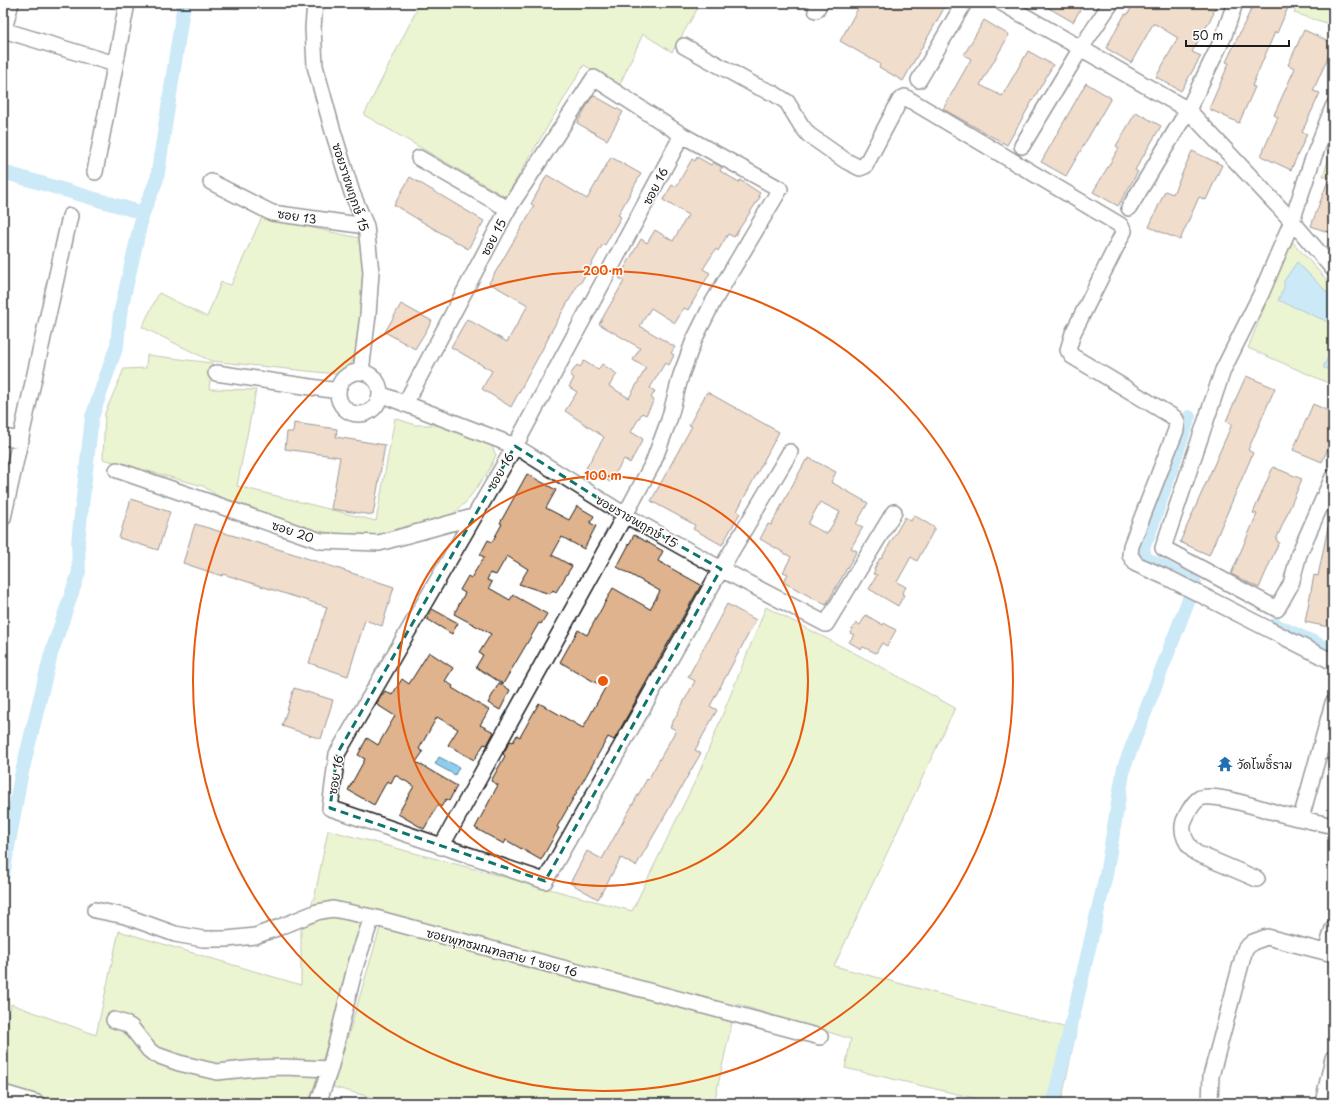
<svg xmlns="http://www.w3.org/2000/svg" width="1336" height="1106" font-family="'Playpen Sans','Playpen Sans Thai',sans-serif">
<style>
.green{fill:#d4e89c;stroke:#78825c}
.water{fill:#8dceee;stroke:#60879a}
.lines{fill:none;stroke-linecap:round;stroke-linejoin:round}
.canal{stroke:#8dceee;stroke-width:14}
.building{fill:#deb38e;stroke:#1c1c1c;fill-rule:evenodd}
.street-casing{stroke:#1c1c1c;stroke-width:18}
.street{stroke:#fff;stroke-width:15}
.marked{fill:none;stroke:#0f766e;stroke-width:3;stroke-dasharray:8 5;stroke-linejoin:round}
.ring{fill:none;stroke:#e8590c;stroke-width:2}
.labels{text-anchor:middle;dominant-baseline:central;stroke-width:3;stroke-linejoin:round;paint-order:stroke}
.street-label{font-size:12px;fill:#1c1c1c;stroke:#fff}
.poi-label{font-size:12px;fill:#1c1c1c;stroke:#fff;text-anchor:start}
.centre{fill:#e8590c;stroke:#fff;stroke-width:2}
.ring-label{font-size:12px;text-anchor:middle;font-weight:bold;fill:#e8590c;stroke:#fff;stroke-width:3;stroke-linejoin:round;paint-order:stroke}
</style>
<rect width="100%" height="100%" fill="#fff"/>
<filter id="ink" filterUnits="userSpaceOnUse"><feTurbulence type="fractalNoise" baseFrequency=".025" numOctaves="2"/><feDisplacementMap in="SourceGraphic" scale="8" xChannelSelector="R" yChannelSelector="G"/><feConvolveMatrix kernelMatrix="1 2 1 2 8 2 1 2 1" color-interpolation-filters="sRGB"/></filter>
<g filter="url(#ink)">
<!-- green -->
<path class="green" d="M 420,3 L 701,3 L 672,52 L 643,34 L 619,86 L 584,65 L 506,197 L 364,115 Z
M 1298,3 L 1333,3 L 1333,25 L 1294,13 Z
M 1333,147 L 1333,178 L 1323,176 Z
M 262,217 L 359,238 L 363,253 L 364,303 L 358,347 L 352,363 L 336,374 L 211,361 L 142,327 L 159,293 L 207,317 L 221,282 L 231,285 Z
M 1291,240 L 1333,287 L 1333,385 L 1248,348 Z
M 147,355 L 212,363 L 209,389 L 256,390 L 237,486 L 376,521 L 395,418 L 415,425 L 445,425 L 490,443 L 496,455 L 489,470 L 467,501 L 449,518 L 367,539 L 307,529 L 225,501 L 203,486 L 103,459 L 105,413 L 124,369 L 146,368 Z
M 766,607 L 885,669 L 955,708 L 834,966 L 1060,1026 L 1076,1032 L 1061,1103 L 996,1103 L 845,1068 L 851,1039 L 736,1004 L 714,1103 L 392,1103 L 333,1087 L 380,928 L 366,921 L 309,1103 L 13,1103 L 3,1101 L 3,1046 L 11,1004 L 96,1035 L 119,931 L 301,985 L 301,930 L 315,895 L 328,830 L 632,911 L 699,773 Z"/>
<!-- water -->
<path class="water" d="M 1297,262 L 1333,298 L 1333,324 L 1278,300 L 1284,288 L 1284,281 Z
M 1333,348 L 1333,372 L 1323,367 Z
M 439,757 L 459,767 L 455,775 L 435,764 Z"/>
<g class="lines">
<!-- canal -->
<path class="canal" d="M 3,172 L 143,213
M 1275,625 L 1333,651
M 3,875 L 21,776 L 51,654 L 79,572 L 78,542 L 92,417 L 117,345 L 120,314 L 143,213 L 157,179 L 184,3
M 1053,1103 L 1106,875 L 1124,767 L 1195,583 L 1145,558 L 1143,547 L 1149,534 L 1189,417"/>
</g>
<!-- building -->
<path class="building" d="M 861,3 L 947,3 L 903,81 L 879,67 L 880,64 L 840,41 Z
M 1040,3 L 1084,3 L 1073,22 Z
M 1134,3 L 1219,3 L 1213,12 L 1214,13 L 1192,52 L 1201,56 L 1181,91 L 1156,77 L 1178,38 L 1155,24 L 1153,24 L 1131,63 L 1106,48 L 1125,14 L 1127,15 Z
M 1254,3 L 1290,3 L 1277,33 L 1275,32 L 1252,86 L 1255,87 L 1239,123 L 1209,109 L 1229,63 L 1226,62 Z
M 984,20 L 1009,35 L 980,85 L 1002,96 L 1028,51 L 1053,65 L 1007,145 L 943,109 L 971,59 L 964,55 Z
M 1304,30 L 1333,43 L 1333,46 L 1313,91 L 1320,93 L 1302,132 L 1307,134 L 1291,170 L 1261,156 L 1278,117 L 1274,115 L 1295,68 L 1288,65 Z
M 1086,83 L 1111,98 L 1066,176 L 1041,162 Z
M 593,95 L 623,112 L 607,140 L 577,123 Z
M 1136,112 L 1161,126 L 1135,170 L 1138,172 L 1118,206 L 1093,192 L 1119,148 L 1116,146 Z
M 1192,151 L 1222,165 L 1206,200 L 1199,197 L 1180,240 L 1149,227 L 1165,191 L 1173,194 Z
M 611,157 L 641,174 L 618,215 L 621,217 L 605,245 L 603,244 L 580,284 L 579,283 L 548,337 L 549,337 L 511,407 L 482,389 L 492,371 L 451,347 L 467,319 L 507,342 L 528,305 L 489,283 L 534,206 L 531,204 L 547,175 L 587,199 Z
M 697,157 L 711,165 L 713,162 L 722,167 L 720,171 L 739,182 L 740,180 L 760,193 L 758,196 L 760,197 L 734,237 L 728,234 L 718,251 L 716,249 L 703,269 L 710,273 L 688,310 L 684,308 L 675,323 L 651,308 L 640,326 L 675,347 L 671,353 L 674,355 L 669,365 L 665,363 L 650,388 L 655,391 L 651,398 L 654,400 L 646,415 L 642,413 L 631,432 L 643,439 L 630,463 L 624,459 L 610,482 L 586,468 L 604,437 L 565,411 L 577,392 L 569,387 L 574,378 L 570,375 L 577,365 L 580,367 L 584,361 L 598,370 L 602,364 L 617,374 L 609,386 L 629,398 L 646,368 L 633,360 L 640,348 L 599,324 L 624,281 L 619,278 L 641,239 L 647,243 L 655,230 L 673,241 L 688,215 L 663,200 L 672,185 L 676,187 L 692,159 L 695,161 Z
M 1332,170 L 1333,170 L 1333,234 L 1311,226 Z
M 410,177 L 484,221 L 468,249 L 394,205 Z
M 401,304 L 432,321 L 415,349 L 385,332 Z
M 1246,376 L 1275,388 L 1248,450 L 1253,453 L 1209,555 L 1180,542 L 1232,424 L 1226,421 Z
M 707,392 L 779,432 L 737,511 L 740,513 L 722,545 L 693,529 L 695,525 L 651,501 L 692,426 L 689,425 Z
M 1313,404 L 1333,413 L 1333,437 L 1322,462 L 1293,450 Z
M 294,423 L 337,429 L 336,437 L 385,445 L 373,515 L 331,509 L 340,457 L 285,449 L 287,432 L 293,432 Z
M 809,458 L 836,472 L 831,482 L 868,503 L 856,524 L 863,527 L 851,548 L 857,551 L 826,605 L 783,582 L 788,574 L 783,572 L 791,557 L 760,539 L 768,524 L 771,525 L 806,460 L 808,461 ZM 820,502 L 840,512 L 827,534 L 808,524 Z
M 1273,467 L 1302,479 L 1276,540 L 1279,542 L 1259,588 L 1231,574 L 1257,514 L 1253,513 Z
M 527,474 L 556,490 L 546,508 L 569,520 L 577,506 L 594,516 L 590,523 L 596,526 L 584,549 L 562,537 L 552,555 L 572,566 L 556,592 L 553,590 L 550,594 L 519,584 L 528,569 L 507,556 L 496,575 L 490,573 L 487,580 L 492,582 L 489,588 L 510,600 L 513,595 L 547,614 L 541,624 L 539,623 L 503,684 L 476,667 L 483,655 L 479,653 L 491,634 L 454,614 L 465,593 L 460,590 L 468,576 L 471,578 L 484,557 L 480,555 L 488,540 L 492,542 L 502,524 L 500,523 Z
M 131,499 L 170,512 L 158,550 L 119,538 Z
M 914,515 L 935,528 L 917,561 L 911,557 L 897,582 L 906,587 L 902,594 L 904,595 L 898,606 L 869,589 L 877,575 L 873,574 L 875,570 L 874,569 L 880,558 L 881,559 L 905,517 L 911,521 Z
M 195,524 L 291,553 L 394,587 L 382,626 L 365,620 L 348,676 L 309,663 L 327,607 L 223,574 L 222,576 L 183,563 Z
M 1328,527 L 1333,527 L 1333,628 L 1305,622 L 1314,575 L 1318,576 Z
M 634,535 L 663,551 L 658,561 L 701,585 L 659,659 L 614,740 L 608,737 L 557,827 L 559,828 L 541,860 L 506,840 L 504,844 L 475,828 L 498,785 L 491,781 L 505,756 L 503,754 L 510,741 L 513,742 L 517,735 L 520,737 L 539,703 L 583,728 L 605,688 L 560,662 L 578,630 L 587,635 L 613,588 L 650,609 L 660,591 L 617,567 Z
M 727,604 L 756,620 L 710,706 L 717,710 L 695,750 L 701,753 L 636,866 L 621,858 L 598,899 L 570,883 L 587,851 L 602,859 L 625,818 L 647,779 L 648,780 L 676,730 L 670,727 L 695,681 L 688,677 Z
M 432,609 L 458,623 L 452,634 L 427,619 Z
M 866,615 L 883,625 L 884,623 L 896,630 L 887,646 L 882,643 L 876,653 L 863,647 L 861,649 L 849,642 L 854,635 L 850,633 L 856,623 L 860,625 Z
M 429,652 L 453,668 L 445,681 L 453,686 L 452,688 L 489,710 L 480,725 L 494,732 L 487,745 L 484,744 L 474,760 L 448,745 L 458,729 L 437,717 L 419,749 L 423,752 L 416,762 L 457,786 L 449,801 L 446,799 L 441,807 L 438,805 L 424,829 L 398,814 L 414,786 L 395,775 L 391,783 L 387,781 L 374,805 L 348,790 L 365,759 L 358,755 L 367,738 L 378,745 L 395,716 L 376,704 L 385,691 L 392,695 L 402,679 L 409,684 Z
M 499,683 L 510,690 L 500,710 L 488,703 Z
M 294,688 L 333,700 L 321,739 L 282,726 Z"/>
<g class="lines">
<defs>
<path id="street" d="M 315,3 L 313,28 L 315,66 L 332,128 L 352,193 L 366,226 L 371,272 L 368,315 L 361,372
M 1002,3 L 1188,110 L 1292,221 L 1333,269
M 816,10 L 820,3
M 3,30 L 115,64
M 3,33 L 11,3
M 684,46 L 756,86 L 773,93 L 787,102 L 801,125 L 809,135 L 846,161 L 860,168 L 865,166 L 900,100 L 905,97 L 1120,225 L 1124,231 L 1073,333 L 1068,350 L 1072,356 L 1175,418 L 1177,422 L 1176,430 L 1131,546 L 1130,555 L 1136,564 L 1170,579 L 1333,662
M 919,80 L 964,3
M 1333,107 L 1311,164 L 1292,221 L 1261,294 L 1223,370 L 1163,548 L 1277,609 L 1291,584 L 1299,554 L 1333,477
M 682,135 L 515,446 L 337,754 L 330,808 L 545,881 L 721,569 L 790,452
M 1022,146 L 1081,48 L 1111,3
M 419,158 L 508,209
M 95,172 L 127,3
M 211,182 L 272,213 L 366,226
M 1129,208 L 1188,110 L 1223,38 L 1235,3
M338 393a21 21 0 1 1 42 0a21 21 0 1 1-42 0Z
M 216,373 L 338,391
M 380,394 L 515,446 L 625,515 L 721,569 L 826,624 L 894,512
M 405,404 L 508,209 L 594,78 L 682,135 L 780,189 L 713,302 L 694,340 L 681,375 L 669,420 L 653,463 L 625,515 L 441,847
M 3,437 L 21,440
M 117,470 L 321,541 L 379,543 L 473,517
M 3,518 L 70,216
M 1301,818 L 1333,703
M 1257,879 L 1196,853 C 1187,845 1180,833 1184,821 C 1187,814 1193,802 1200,798 C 1215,792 1268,811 1285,815 C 1301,819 1317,822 1333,826
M 95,910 L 125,916 L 175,934 L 203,939 L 227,939 L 255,936 L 280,927 L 317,912 L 333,909 L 372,917
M 1326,952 L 1333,928
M 114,1020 L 124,1023 L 131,1027 L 149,1050 L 154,1054 L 179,1063 L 217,1072 L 256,1068 L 284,1067 L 330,1069
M 3,1093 L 37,1103
M 318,1103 L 330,1069 L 356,964 L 372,917 L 820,1037
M 1210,1103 L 1211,1076 L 1245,949 L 1253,942 L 1267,937 L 1333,954
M 1323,1103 L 1333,1058"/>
</defs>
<!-- street casing -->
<use href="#street" class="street-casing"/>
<!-- street -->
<use href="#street" class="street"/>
</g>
</g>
<!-- marked area -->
<path d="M0 0H1336V1106H0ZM 515,446 L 625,515 L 721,569 L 545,881 L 330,808 L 337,754 Z" fill="#fff" fill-opacity=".55" fill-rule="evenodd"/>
<path class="marked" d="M 515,446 L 625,515 L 721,569 L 545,881 L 330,808 L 337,754 Z"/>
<!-- distance rings -->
<g class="ring">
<circle cx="603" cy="681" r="205"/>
<circle cx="603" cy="681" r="410"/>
</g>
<!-- icons -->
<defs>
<symbol id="temple-bare" viewBox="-9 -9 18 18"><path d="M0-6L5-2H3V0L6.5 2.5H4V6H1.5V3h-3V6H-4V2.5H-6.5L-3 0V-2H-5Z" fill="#1f6fb2" stroke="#fff" stroke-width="2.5" paint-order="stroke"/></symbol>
</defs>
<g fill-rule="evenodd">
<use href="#temple-bare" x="1214" y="753" width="22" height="22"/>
</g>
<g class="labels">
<!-- street labels -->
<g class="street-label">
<text transform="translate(655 186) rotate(-62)">ซอย 16</text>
<text transform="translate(351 187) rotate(72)">ซอยราชพฤกษ์ 15</text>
<text transform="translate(297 216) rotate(9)">ซอย 13</text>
<text transform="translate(493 237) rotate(-62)">ซอย 15</text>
<text transform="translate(500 471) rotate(-60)">ซอย 16</text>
<text transform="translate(637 521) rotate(30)">ซอยราชพฤกษ์ 15</text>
<text transform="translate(293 531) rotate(19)">ซอย 20</text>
<text transform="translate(335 775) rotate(-80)">ซอย 16</text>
<text transform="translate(502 952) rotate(15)">ซอยพุทธมณฑลสาย 1 ซอย 16</text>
</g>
<!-- poi labels -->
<g class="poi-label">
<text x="1237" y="764">วัดโพธิ์ราม</text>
</g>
</g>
<circle cx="603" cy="681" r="6" class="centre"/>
<g class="ring-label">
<text x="603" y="275">200 m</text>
<text x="603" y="480">100 m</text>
</g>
<!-- margin -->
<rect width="1336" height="1106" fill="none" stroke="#fff" stroke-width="16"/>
<rect x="8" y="8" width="1320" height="1090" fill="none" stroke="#1c1c1c" stroke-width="1.5" filter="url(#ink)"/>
<!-- scale -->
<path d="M1186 40v6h103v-6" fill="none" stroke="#1c1c1c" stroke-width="2"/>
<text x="1192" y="40" font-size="12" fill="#1c1c1c" stroke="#ffffff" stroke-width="3" paint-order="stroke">50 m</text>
</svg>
